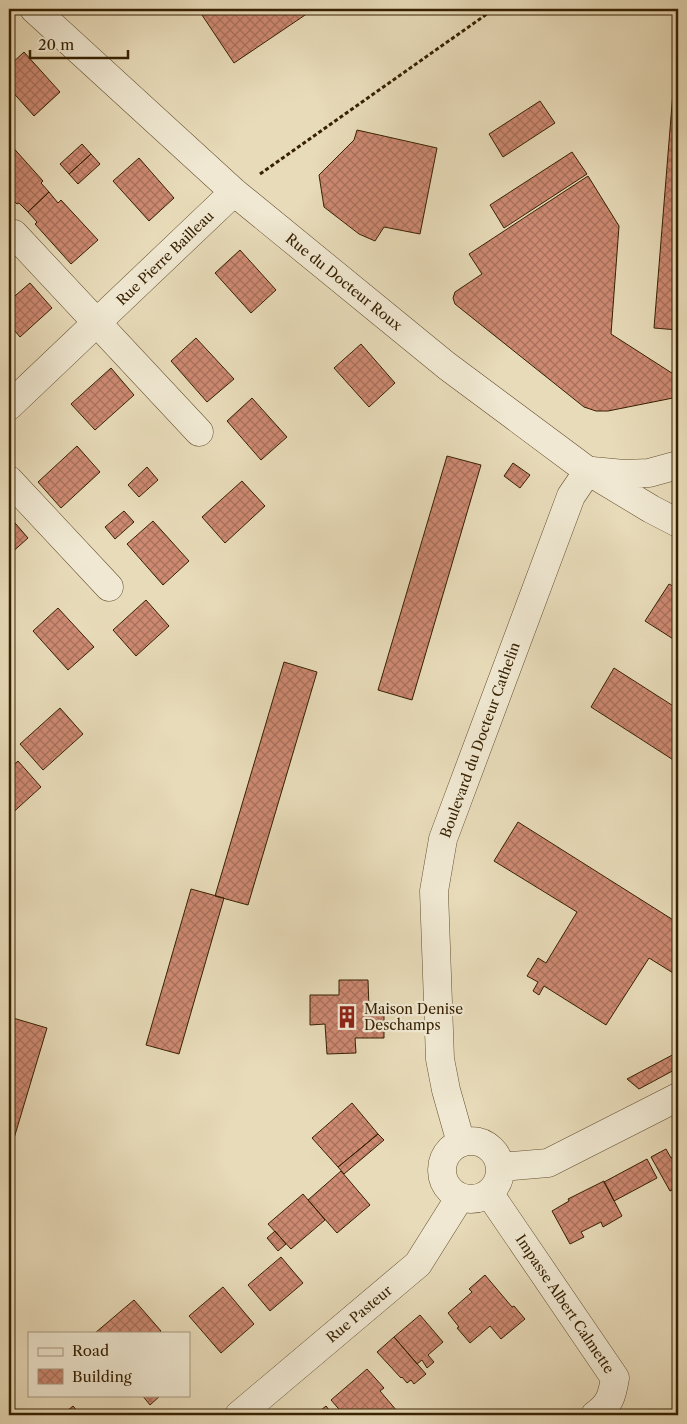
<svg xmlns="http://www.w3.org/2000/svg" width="687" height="1424" font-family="'Libre Caslon Text',serif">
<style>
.building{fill:url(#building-cross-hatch);stroke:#372101}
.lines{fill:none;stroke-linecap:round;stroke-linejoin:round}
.minor-casing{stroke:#63502f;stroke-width:29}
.path{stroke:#372101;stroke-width:3;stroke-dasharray:4 2.5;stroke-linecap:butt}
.minor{stroke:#f0e8d2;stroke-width:28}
.labels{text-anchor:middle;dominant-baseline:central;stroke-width:4.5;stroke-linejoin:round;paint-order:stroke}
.street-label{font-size:14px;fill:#372101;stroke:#f0e8d2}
.poi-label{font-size:14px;fill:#372101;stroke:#f0e8d2;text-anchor:start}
</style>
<defs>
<pattern id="building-cross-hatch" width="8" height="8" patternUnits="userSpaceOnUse" patternTransform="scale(1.25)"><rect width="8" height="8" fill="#cd8972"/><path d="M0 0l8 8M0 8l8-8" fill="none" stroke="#a7705b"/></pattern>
</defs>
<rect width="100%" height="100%" fill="#e8dbb9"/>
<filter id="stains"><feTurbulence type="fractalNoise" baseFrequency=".004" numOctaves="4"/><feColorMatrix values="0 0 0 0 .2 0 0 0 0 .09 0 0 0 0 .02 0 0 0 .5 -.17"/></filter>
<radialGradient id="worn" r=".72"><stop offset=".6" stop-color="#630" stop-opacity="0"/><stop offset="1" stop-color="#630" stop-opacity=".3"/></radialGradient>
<!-- building -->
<path class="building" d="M 198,9 L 314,9 L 234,63 Z
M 678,30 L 678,330 L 654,328 Z
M 24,52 L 60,92 L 34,116 L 9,88 L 9,66 Z
M 540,101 L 555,123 L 503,157 L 489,134 Z
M 357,130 L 437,148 L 420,234 L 384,227 L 375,241 L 359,234 L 324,207 L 319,175 L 354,140 Z
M 9,143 L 43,181 L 41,183 L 49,192 L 28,212 L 19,203 L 17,204 L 9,196 Z
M 82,144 L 91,154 L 69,174 L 60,164 Z
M 572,152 L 587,174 L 504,228 L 490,205 Z
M 91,154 L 100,164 L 78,184 L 69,174 Z
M 139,158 L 174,198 L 149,221 L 113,181 Z
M 588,176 L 619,226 L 611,334 L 678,377 L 678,397 L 608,411 L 596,411 L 584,407 L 455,304 L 453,298 L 455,292 L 482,274 L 469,254 Z
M 49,192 L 58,203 L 61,200 L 98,240 L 71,264 L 35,224 L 37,222 L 28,212 Z
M 240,250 L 276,290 L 251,313 L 215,273 Z
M 30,283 L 52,308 L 20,337 L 9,324 L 9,301 Z
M 196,338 L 234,379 L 207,402 L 171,361 Z
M 361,344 L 395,383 L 369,407 L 334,368 Z
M 111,368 L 134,395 L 95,430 L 71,404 Z
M 252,398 L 287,437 L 261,460 L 227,421 Z
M 77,446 L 100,472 L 61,508 L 38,482 Z
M 447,456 L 481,465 L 412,700 L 378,690 Z
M 513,463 L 530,475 L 520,488 L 504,476 Z
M 147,467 L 158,480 L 139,497 L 128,485 Z
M 242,481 L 265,506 L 225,543 L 202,517 Z
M 124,511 L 134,522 L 115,539 L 105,527 Z
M 9,516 L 28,538 L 9,555 Z
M 153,521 L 189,561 L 163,585 L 127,544 Z
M 669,584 L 678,589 L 678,642 L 645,621 Z
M 146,600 L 169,626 L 136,656 L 113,630 Z
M 58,608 L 94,647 L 68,670 L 33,631 Z
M 284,662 L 317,672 L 248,905 L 215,896 Z
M 614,668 L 678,709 L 678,763 L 591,707 Z
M 60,708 L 83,734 L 43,770 L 20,744 Z
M 18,761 L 41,787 L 9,816 L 9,769 Z
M 518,822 L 678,923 L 678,976 L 649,958 L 606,1025 L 544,986 L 539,995 L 533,991 L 538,982 L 527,976 L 538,958 L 546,963 L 577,912 L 494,861 Z
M 191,889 L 224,898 L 179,1054 L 146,1045 Z
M 339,980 L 368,980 L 369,1009 L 384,1009 L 384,1038 L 355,1038 L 356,1053 L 327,1054 L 325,1024 L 310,1025 L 310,995 L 339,995 Z
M 13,1018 L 47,1028 L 9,1155 L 9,1034 Z
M 678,1052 L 678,1068 L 639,1089 L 627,1079 Z
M 352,1103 L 378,1134 L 338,1167 L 312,1138 Z
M 378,1134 L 384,1140 L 344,1174 L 338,1167 Z
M 666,1149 L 671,1158 L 678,1154 L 678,1187 L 670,1191 L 651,1157 Z
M 647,1159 L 657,1178 L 614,1201 L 604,1182 Z
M 341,1171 L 370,1205 L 337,1233 L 308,1200 Z
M 604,1181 L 622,1216 L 603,1227 L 601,1222 L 581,1232 L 584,1237 L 570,1244 L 552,1211 L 569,1201 L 568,1199 Z
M 303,1194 L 325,1220 L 291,1249 L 268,1224 Z
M 275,1231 L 286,1244 L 278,1251 L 267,1238 Z
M 281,1257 L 303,1283 L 270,1311 L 248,1285 Z
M 485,1275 L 512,1307 L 514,1306 L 525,1319 L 501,1339 L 490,1326 L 470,1343 L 457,1328 L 459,1327 L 448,1313 L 472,1292 L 469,1289 Z
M 223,1287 L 254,1324 L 221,1353 L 189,1316 Z
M 134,1300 L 161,1331 L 159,1333 L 95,1333 Z
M 420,1315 L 443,1342 L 428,1355 L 434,1362 L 427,1368 L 422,1360 L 417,1364 L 394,1337 Z
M 394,1337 L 426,1374 L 414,1384 L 411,1380 L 407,1383 L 402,1377 L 401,1378 L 377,1352 Z
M 367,1369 L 384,1388 L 380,1391 L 397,1411 L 392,1415 L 344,1415 L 331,1400 Z
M 142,1395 L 161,1395 L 150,1405 Z
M 678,1402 L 678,1415 L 669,1415 Z
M 73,1406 L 81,1415 L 62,1415 Z
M 326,1406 L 333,1415 L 315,1415 Z"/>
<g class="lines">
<defs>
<path id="minor" d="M 34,9 L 234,192 L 447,366 L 588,471 L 651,509 L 678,523
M 14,234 L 199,432
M 9,406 L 234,192
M 592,471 L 624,474 L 649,473 L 678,465
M 9,480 L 109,587
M442 1170a29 29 0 1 1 58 0a29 29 0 1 1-58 0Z
M 461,1143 L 446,1090 L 440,1059 L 434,891 L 443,839 L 571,496 L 588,471
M 500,1167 L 548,1163 L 678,1097
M 489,1193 L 615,1378 C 612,1396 610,1404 595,1415
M 239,1415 L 418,1264 L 460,1197"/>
</defs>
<!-- minor casing -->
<use href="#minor" class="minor-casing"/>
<!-- path -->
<path class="path" d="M 260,174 L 494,9"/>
<!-- minor -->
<use href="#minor" class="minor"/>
</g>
<!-- icons -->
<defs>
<symbol id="building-bare" viewBox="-9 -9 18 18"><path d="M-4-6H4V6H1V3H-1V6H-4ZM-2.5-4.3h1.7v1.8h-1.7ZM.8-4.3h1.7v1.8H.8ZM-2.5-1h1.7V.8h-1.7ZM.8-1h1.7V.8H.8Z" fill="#8f2418" stroke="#f0e8d2" stroke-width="2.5" paint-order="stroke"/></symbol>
</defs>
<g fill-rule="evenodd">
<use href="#building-bare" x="331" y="1001" width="32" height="32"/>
</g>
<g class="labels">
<!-- street labels -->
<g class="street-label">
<text transform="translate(165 258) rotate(-44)">Rue Pierre Bailleau</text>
<text transform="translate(344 282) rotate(39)">Rue du Docteur Roux</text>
<text transform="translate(480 740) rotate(-70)">Boulevard du Docteur Cathelin</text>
<text transform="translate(565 1304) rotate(56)">Impasse Albert Calmette</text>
<text transform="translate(359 1314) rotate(-40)">Rue Pasteur</text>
</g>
<!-- poi labels -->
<g class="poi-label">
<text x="364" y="1009">Maison Denise<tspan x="364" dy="16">Deschamps</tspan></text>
</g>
</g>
<!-- margin -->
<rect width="687" height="1424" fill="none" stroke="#e8dbb9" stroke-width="30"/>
<rect x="10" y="10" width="667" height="1404" fill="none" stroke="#372101" stroke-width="2.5"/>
<rect x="15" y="15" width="657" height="1394" fill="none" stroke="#372101"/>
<!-- legend -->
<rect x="28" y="1332" width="162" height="65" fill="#f0e8d2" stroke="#a6987e"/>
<rect x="38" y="1348" width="25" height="8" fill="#f0e8d2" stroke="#a6987e"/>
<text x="72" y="1356" font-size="15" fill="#372101">Road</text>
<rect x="38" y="1369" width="25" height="15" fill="url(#building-cross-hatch)" stroke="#a6987e"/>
<text x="72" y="1382" font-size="15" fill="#372101">Building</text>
<!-- scale -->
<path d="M30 50v8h98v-8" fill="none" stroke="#372101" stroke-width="2.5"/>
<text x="38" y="50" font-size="15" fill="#372101" stroke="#f0e8d2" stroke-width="4" paint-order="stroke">20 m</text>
<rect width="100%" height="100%" filter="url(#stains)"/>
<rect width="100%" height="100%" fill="url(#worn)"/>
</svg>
